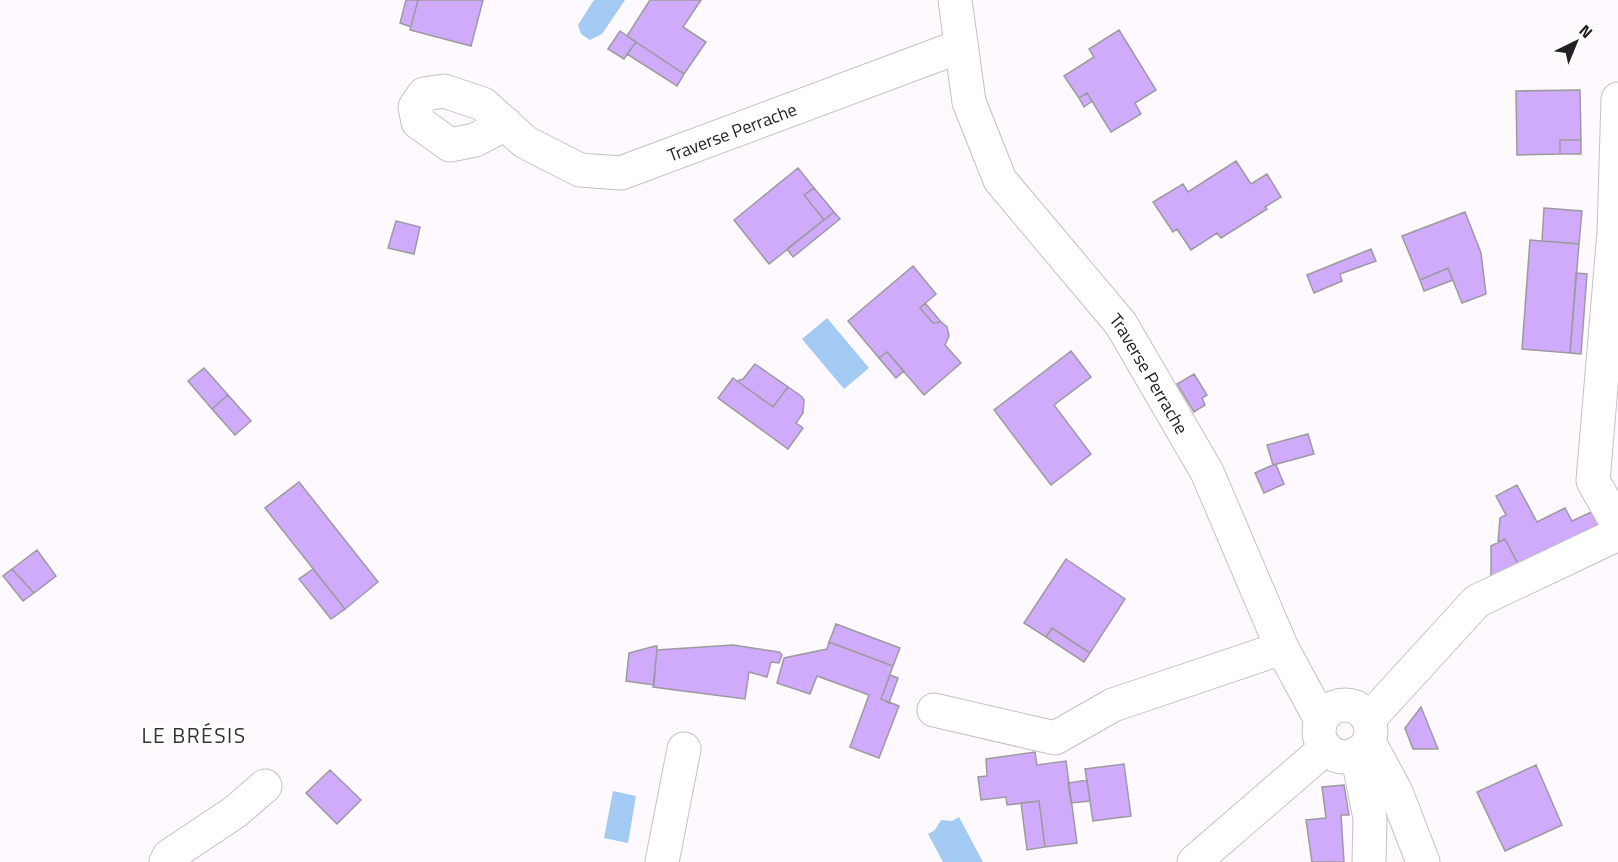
<svg xmlns="http://www.w3.org/2000/svg" width="1618" height="862" font-family="'Titillium Web',sans-serif">
<style>
.water{fill:#a2caf2}
.building{fill:#d0abfb;stroke:#9c9a9f;stroke-width:1.5}
.lines{fill:none;stroke-linecap:round;stroke-linejoin:round}
.minor-casing{stroke:#c4c0c4;stroke-width:35}
.minor{stroke:#fff;stroke-width:33}
.labels{text-anchor:middle;dominant-baseline:central;stroke-width:4.5;stroke-linejoin:round;paint-order:stroke}
.street-label{font-size:18px;fill:#232123;stroke:#fff}
.quarter-label{font-size:21px;letter-spacing:1.5px;fill:#343135;stroke:#fff}
</style>
<rect width="100%" height="100%" fill="#fdf9fe"/>
<!-- water -->
<path class="water" d="M 594,0 L 625,0 L 602,34 L 590,40 L 581,34 L 578,25 Z
M 827,318 L 869,368 L 844,389 L 802,339 Z
M 613,791 L 636,796 L 628,843 L 604,838 Z
M 959,817 L 983,862 L 943,862 L 928,834 L 935,830 L 941,820 L 952,821 Z"/>
<!-- building -->
<path class="building" d="M 406,0 L 418,0 L 411,27 L 400,23 Z
M 418,0 L 483,0 L 471,46 L 410,30 Z
M 650,0 L 701,0 L 683,27 L 706,42 L 684,74 L 627,36 Z
M 1119,30 L 1156,90 L 1135,103 L 1141,114 L 1111,132 L 1087,93 L 1079,98 L 1064,76 L 1094,57 L 1089,49 Z
M 620,31 L 636,42 L 624,59 L 608,49 Z
M 636,42 L 684,74 L 677,86 L 627,54 Z
M 1580,90 L 1581,140 L 1560,140 L 1560,154 L 1517,155 L 1516,91 Z
M 1087,93 L 1092,101 L 1084,107 L 1079,98 Z
M 1560,140 L 1581,140 L 1581,154 L 1560,154 Z
M 1236,161 L 1251,184 L 1267,174 L 1281,197 L 1265,207 L 1267,209 L 1221,238 L 1217,233 L 1191,250 L 1177,229 L 1173,232 L 1153,202 L 1183,184 L 1188,192 Z
M 798,168 L 814,188 L 804,195 L 824,220 L 769,264 L 734,220 Z
M 814,188 L 834,212 L 824,220 L 804,195 Z
M 1544,208 L 1582,211 L 1579,244 L 1542,241 Z
M 834,212 L 840,219 L 793,257 L 787,249 Z
M 1465,212 L 1481,253 L 1486,294 L 1462,303 L 1448,268 L 1420,280 L 1402,236 Z
M 396,221 L 420,227 L 414,254 L 388,248 Z
M 1530,240 L 1579,244 L 1570,353 L 1522,349 Z
M 1371,249 L 1376,261 L 1340,274 L 1342,281 L 1314,293 L 1307,275 Z
M 913,266 L 936,294 L 920,308 L 933,323 L 941,322 L 947,327 L 949,336 L 945,345 L 961,363 L 924,395 L 887,352 L 879,358 L 848,321 Z
M 1448,268 L 1453,280 L 1424,291 L 1420,280 Z
M 1576,273 L 1587,274 L 1581,354 L 1570,353 Z
M 925,303 L 941,322 L 933,323 L 920,308 Z
M 1071,351 L 1091,377 L 1054,405 L 1091,454 L 1051,485 L 994,410 Z
M 887,352 L 904,371 L 896,378 L 879,358 Z
M 755,364 L 788,387 L 773,407 L 737,381 L 743,379 Z
M 204,368 L 228,395 L 212,409 L 188,381 Z
M 1194,374 L 1207,395 L 1202,398 L 1205,405 L 1194,412 L 1177,384 Z
M 733,378 L 773,407 L 788,387 L 801,396 L 804,400 L 803,413 L 796,423 L 803,428 L 788,449 L 718,398 Z
M 228,395 L 251,421 L 235,435 L 212,409 Z
M 1308,434 L 1314,454 L 1273,465 L 1267,445 Z
M 1273,465 L 1276,465 L 1284,484 L 1264,493 L 1255,473 Z
M 299,482 L 378,582 L 345,609 L 265,508 Z
M 1517,485 L 1537,522 L 1565,508 L 1572,521 L 1598,509 L 1605,521 L 1519,566 L 1505,539 L 1498,542 L 1500,518 L 1506,515 L 1496,496 Z
M 1505,539 L 1519,566 L 1491,580 L 1491,546 Z
M 37,550 L 56,576 L 34,593 L 12,569 Z
M 1066,559 L 1125,599 L 1090,653 L 1052,628 L 1046,637 L 1024,623 Z
M 12,569 L 34,593 L 23,601 L 3,576 Z
M 313,569 L 345,609 L 331,619 L 299,579 Z
M 836,624 L 900,648 L 893,666 L 829,642 Z
M 1052,628 L 1090,653 L 1084,662 L 1046,637 Z
M 829,642 L 893,666 L 881,699 L 899,706 L 879,758 L 850,747 L 869,695 L 817,676 L 810,694 L 777,683 L 784,658 L 827,649 Z
M 733,645 L 779,652 L 782,655 L 779,663 L 771,662 L 767,677 L 749,672 L 745,699 L 653,687 L 657,650 Z
M 655,646 L 657,646 L 654,685 L 626,681 L 629,653 Z
M 890,675 L 898,678 L 889,703 L 881,699 Z
M 1421,707 L 1438,749 L 1413,749 L 1405,728 Z
M 1035,752 L 1037,765 L 1066,761 L 1077,843 L 1045,847 L 1039,801 L 1007,805 L 1006,797 L 981,800 L 978,777 L 987,776 L 986,759 Z
M 1124,764 L 1131,816 L 1093,821 L 1085,769 Z
M 1536,765 L 1562,825 L 1505,851 L 1477,792 Z
M 330,770 L 361,800 L 337,824 L 306,793 Z
M 1087,780 L 1090,801 L 1071,803 L 1068,783 Z
M 1344,785 L 1349,815 L 1341,815 L 1344,862 L 1312,862 L 1306,820 L 1326,818 L 1322,787 Z
M 1039,801 L 1045,847 L 1027,850 L 1021,803 Z"/>
<g class="lines">
<defs>
<g id="minor">
<path id="s1" d="M 955,0 L 969,102 L 1000,180 L 1121,324 L 1207,472 L 1282,648 L 1321,720"/>
<path d="M 1618,99 L 1614,232 L 1593,481 L 1618,525"/>
<path id="s2" d="M 506,124 L 475,140 L 450,145 L 418,122 L 415,107 L 424,94 L 444,91 L 483,104 L 525,142 L 580,170 L 621,173 L 961,46"/>
<circle cx="1345" cy="731" r="26"/>
<path d="M 934,710 L 1055,738 L 1113,705 L 1282,648"/>
<path d="M 1369,719 L 1477,601 L 1618,534"/>
<path d="M 1369,742 L 1396,792 L 1423,862"/>
<path d="M 1357,753 L 1370,818 L 1369,862"/>
<path d="M 166,862 L 169,856 L 235,812 L 265,786"/>
<path d="M 662,862 L 684,749"/>
<path d="M 1194,862 L 1326,748"/>
</g>
</defs>
<!-- minor casing -->
<use href="#minor" class="minor-casing"/>
<!-- minor -->
<use href="#minor" class="minor"/>
</g>
<g class="labels">
<!-- street labels -->
<g class="street-label">
<text stroke="none"><textPath href="#s2" startOffset="470">Traverse Perrache</textPath></text>
<text stroke="none"><textPath href="#s1" startOffset="432">Traverse Perrache</textPath></text>
</g>
<!-- quarter labels -->
<g class="quarter-label">
<text x="194" y="735">LE BRÉSIS</text>
</g>
</g>
<!-- north arrow -->
<g transform="translate(1576 42) rotate(43)" stroke="#ffffff" stroke-width="4.5" paint-order="stroke">
<path d="M0-4.5L10 22L0 15L-10 22Z" fill="#232123"/>
<text y="-9" font-size="16" font-weight="bold" text-anchor="middle" fill="#232123">N</text>
</g>
</svg>
